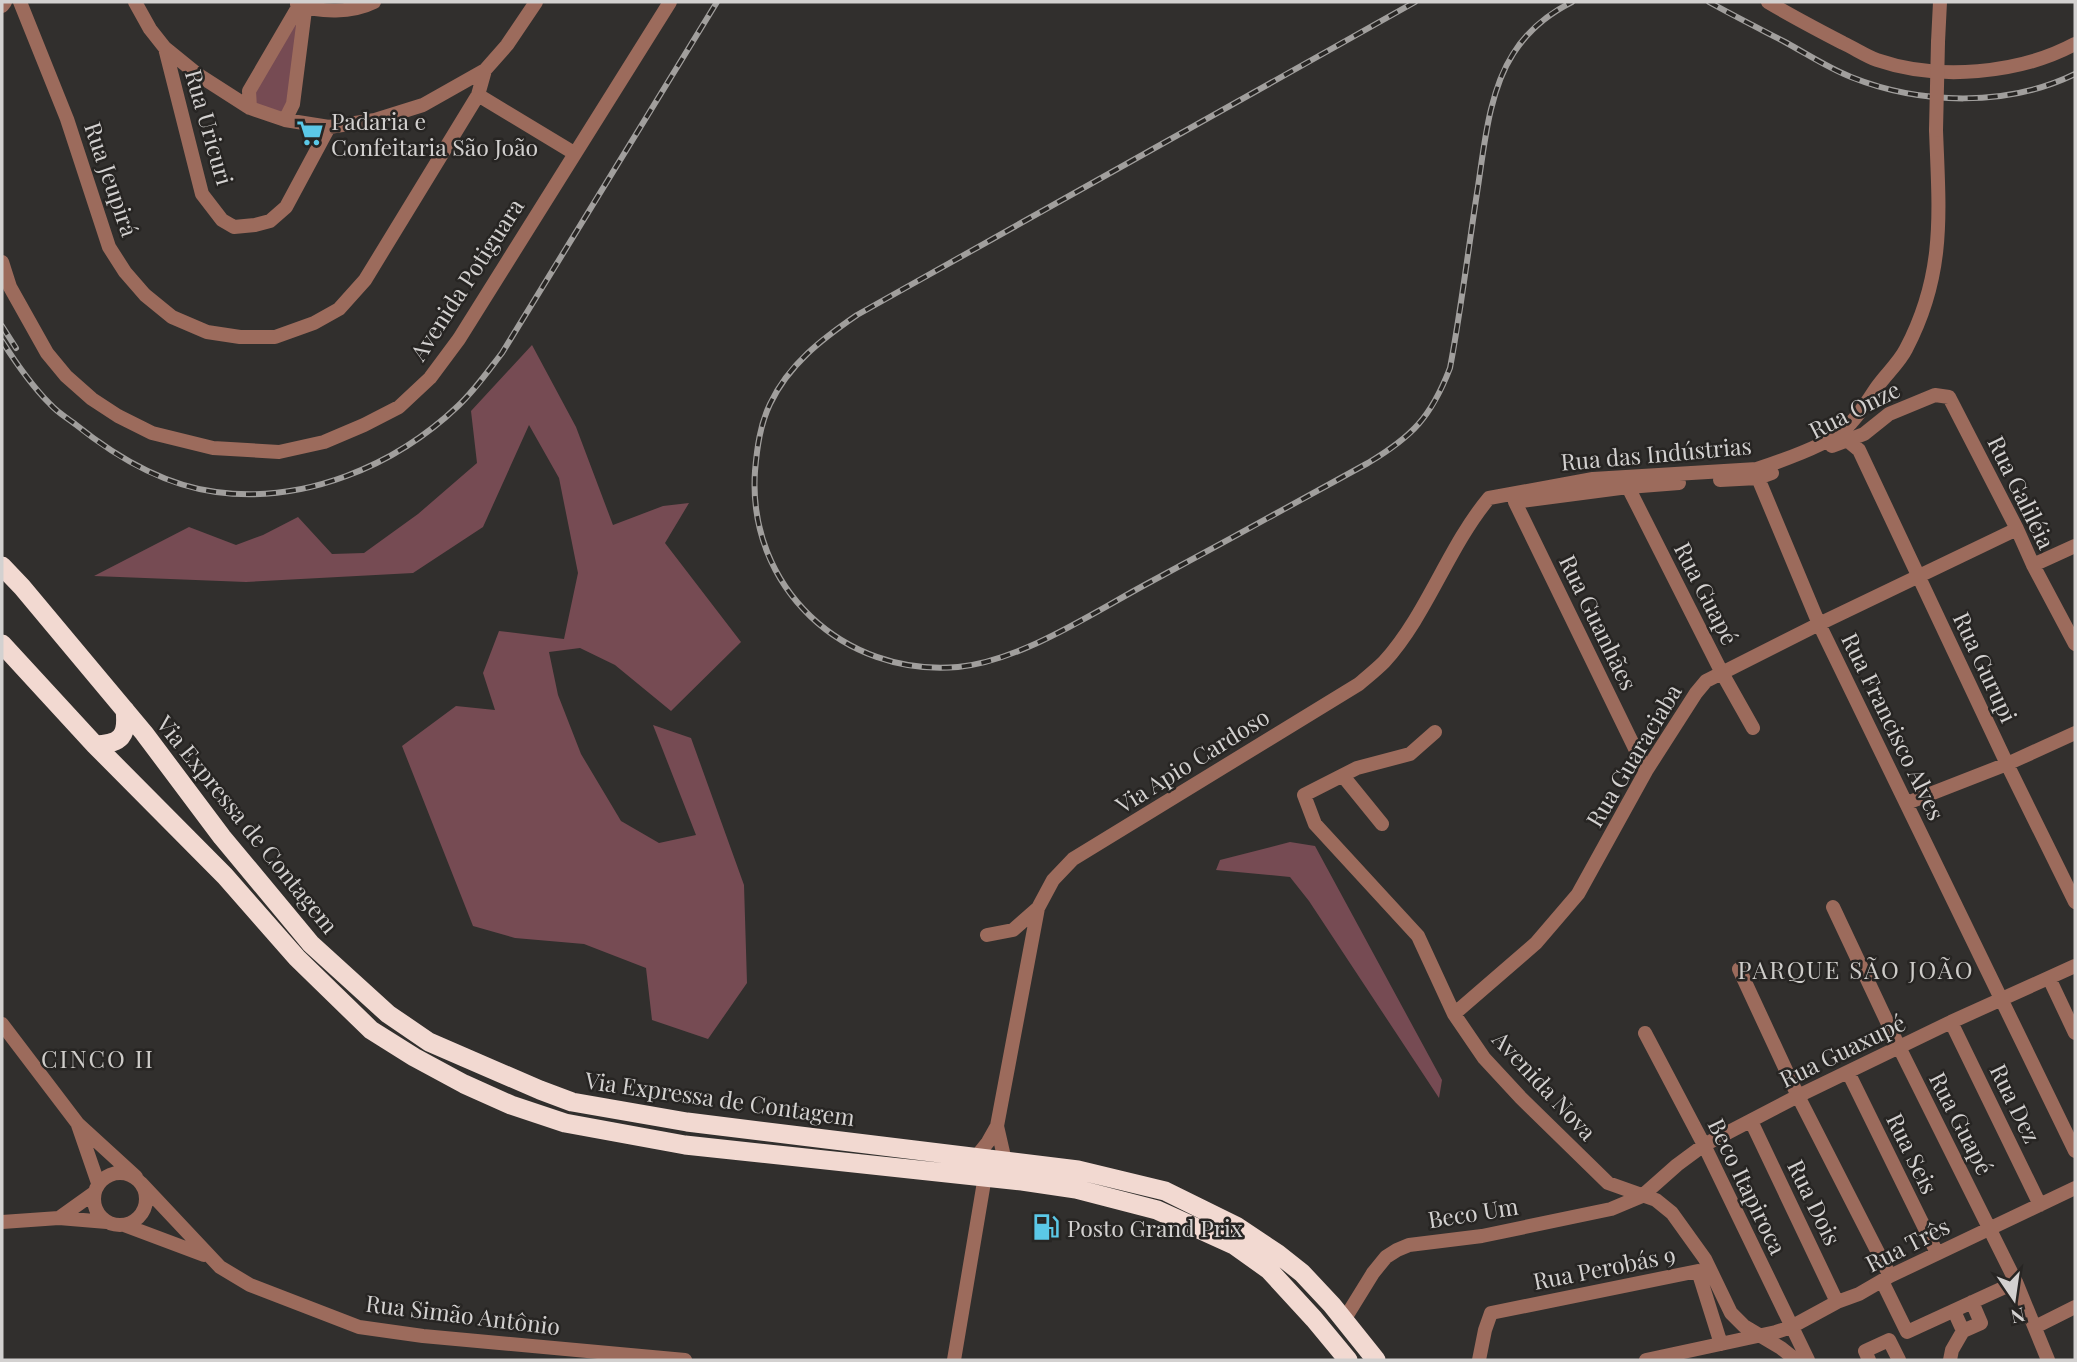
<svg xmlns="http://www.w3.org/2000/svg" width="2077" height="1362" font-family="'Playfair Display',serif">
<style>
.green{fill:#764b53}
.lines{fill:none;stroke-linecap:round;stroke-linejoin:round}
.minor{stroke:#9c6b5c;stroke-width:14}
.highway{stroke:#f2d9d1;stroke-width:19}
.rail-casing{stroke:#a19f9d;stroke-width:6}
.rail{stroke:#272523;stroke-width:3.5;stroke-dasharray:10;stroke-linecap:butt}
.minor-bridge{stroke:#9c6b5c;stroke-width:14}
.labels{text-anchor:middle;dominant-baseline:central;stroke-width:5;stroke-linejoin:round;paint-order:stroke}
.poi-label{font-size:23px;fill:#d3d1d0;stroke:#272523;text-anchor:start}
.street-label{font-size:23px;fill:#d3d1d0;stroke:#272523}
.neighbourhood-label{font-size:24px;letter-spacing:2px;fill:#ceccc9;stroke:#272523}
</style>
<rect width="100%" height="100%" fill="#312f2d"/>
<!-- green -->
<path class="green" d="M 301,11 L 285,118 L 252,107 L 253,92 Z
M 532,345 L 576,427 L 613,525 L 663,506 L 689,503 L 665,543 L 741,642 L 671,711 L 615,665 L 580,648 L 549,652 L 558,695 L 581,754 L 621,821 L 659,843 L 696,835 L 653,725 L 691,738 L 744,885 L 747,983 L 708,1039 L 652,1020 L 646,968 L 584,944 L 515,938 L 473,926 L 402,746 L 456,706 L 495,710 L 483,673 L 499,631 L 564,639 L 578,573 L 559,478 L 529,425 L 483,527 L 413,573 L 246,582 L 94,576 L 189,527 L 236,545 L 263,535 L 298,517 L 332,554 L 364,553 L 418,514 L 477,463 L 471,411 Z
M 1290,842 L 1315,846 L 1442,1080 L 1439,1098 L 1309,901 L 1290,877 L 1216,870 L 1220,860 Z"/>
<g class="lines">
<!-- minor -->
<path class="minor" d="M 20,2 L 67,119 L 109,247 L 125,272 L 145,295 L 172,317 L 207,332 L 240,337 L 275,337 L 314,323 L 339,309 L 365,280 L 478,95 L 485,70 L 507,45 L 536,2
M 135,2 L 150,29 L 165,48 L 197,74 L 250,108 L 285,120 L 329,127 L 375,120 L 423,105 L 485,70
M 1768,2 C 1793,17 1818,30 1843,43 C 1854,48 1866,56 1877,60 C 1938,81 2019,74 2075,44
M 297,4 C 320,13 352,13 374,2
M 2,6 L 5,2
M 1938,42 L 1940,2
M 165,48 L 202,194 L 222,220 L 234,227 L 255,225 L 270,221 L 286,207 L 329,127
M 478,95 L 574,153
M 250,108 L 249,91 L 301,2
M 285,120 L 293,104 L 306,2
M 2,262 L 10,287 L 47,353 L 66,376 L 92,399 L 118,416 L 152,433 L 213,448 L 279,452 L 324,442 L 364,425 L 399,407 L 430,378 L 459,339 L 670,2
M 1844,434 L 1847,440 L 1859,450 L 2007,764 L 2075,902
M 1832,446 L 1864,434 L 1889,414 L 1935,395 L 1949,397 L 2017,529 L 2033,565 L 2075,644
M 1757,470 L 1758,478 L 1819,624 L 2075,1151
M 1720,480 L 1758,478 L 1772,473
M 1628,481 L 1628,487 L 1722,673 L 1753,728
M 1514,494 L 1515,502 L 1646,771
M 1522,501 L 1628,487 L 1679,483
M 2033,565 L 2075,546
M 1435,732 L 1410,754 L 1357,768 L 1304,795 L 1315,824 L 1418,936 L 1454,1014 L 1484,1058 L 1521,1098 L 1608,1183 L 1656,1200 L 1672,1213 L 1705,1259 L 1731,1313 L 1744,1326 L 1781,1348 L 1796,1360
M 1343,776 L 1382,824
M 1907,803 L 2007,764 L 2075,733
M 1833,907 L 1898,1045 L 2016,1282 L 2048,1360
M 987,935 L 1013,930 L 1038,908
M 1739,969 L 1798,1096 L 1890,1276
M 2049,978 L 2075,1033
M 1454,1014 L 1536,943 L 1578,894 L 1646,771 L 1696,693 L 1706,681 L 1819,624 L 2017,529
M 1951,1022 L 2040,1205
M 2,1024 L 78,1124 L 136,1177
M 1645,1033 L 1704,1145 L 1808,1360
M 1848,1072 L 1937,1253
M 1751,1121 L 1837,1302
M 78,1125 L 98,1183
M 997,1126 L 1005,1161
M 976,1157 L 988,1142 L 997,1126 L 1038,908 L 1053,880 L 1073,859 L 1359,684 C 1367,677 1376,670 1384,662 C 1427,615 1448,547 1489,498 L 1593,479 L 1757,469 C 1778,462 1829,444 1845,429 C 1859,416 1866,403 1877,387 C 1886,374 1899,363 1906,349 C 1946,273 1939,212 1936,130
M94 1199a26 26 0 1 1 52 0a26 26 0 1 1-52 0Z
M 141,1183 L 220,1267 L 250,1285 L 359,1327 L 423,1336 L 685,1360
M 59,1218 L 94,1193
M 2,1222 L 59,1218 L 107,1222
M 124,1225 L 204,1255
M 1882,1281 L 1907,1332 L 2016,1282
M 1954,1311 L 1963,1331 L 1981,1323 L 1972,1302
M 1344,1320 L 1373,1273 L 1386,1257 L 1397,1250 L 1409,1245 L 1482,1236 L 1611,1209 L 1642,1196 L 1677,1165 L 1704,1145 L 1798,1096 L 1951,1022 L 2075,966
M 2035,1327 L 2075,1307
M 954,1360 L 985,1176
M 1479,1360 L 1485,1330 L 1491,1313 L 1698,1271 L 1721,1344
M 1646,1360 L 1776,1332 L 1791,1327 L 1837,1302 L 1859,1294 L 1890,1276 L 2075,1188
M 1869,1360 L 1865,1351 L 1889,1340 L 1899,1360
M 1950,1360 L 1952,1350 L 1963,1331"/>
<!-- highway -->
<path class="highway" d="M 2,566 L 22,587 L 144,733 L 222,837 L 311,944 L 388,1014 L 429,1042 L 540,1090 L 572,1102 L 687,1122 L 1078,1170 L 1165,1191 L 1236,1226 L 1278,1254 L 1302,1273 L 1332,1305 L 1376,1360
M 2,644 L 95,745 L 225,876 L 297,958 L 371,1030 L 414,1057 L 464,1084 L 511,1105 L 565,1123 L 685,1145 L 1022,1181 L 1076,1189 L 1157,1210 L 1234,1245 L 1269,1270 L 1314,1319 L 1348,1360
M 95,745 C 121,744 128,736 125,710"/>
<defs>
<path id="rail" d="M 1415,2 L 857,315 C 822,339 789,364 770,404 C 760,425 757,448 755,471 C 747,587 843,677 958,667 C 1019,661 1088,616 1141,587 C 1217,546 1292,505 1368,463 C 1413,436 1431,417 1450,368 C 1461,310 1468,251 1477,193 C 1484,149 1488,93 1513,54 C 1528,30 1548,14 1572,2
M 1709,2 C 1734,16 1760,29 1785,42 C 1807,54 1828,68 1851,77 C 1921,105 2007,107 2075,74
M 2,326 L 16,348
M 2,341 C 16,363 32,386 50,404 C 57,412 67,418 75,424 C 116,457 163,485 216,492 C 304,504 395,466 458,406 C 475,390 488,371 502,353 L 717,2"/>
</defs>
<!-- rail casing -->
<use href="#rail" class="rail-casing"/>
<!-- rail -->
<use href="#rail" class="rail"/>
<!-- minor-bridge -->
<path class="minor-bridge" d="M 1936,130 L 1938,42"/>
</g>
<!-- icons -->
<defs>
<symbol id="supermarket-bare" viewBox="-9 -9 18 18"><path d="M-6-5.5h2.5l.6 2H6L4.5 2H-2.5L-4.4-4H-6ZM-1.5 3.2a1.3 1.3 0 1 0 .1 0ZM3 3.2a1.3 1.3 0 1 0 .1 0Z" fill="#5bc8e7" stroke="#272523" stroke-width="2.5" paint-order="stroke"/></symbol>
<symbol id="fuel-bare" viewBox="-9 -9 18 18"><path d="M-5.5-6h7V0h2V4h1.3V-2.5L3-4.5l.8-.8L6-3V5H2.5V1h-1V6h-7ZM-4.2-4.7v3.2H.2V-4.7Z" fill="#5bc8e7" stroke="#272523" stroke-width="2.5" paint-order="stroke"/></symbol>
</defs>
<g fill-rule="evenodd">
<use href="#supermarket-bare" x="291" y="114" width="38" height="38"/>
<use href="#fuel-bare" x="1027" y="1208" width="38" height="38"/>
</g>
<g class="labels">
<!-- poi labels -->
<g class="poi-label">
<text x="331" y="120">Padaria e<tspan x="331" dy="26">Confeitaria São João</tspan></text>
<text x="1067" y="1227">Posto Grand Prix</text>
</g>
<!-- street labels -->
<g class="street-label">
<text transform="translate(210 127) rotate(74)">Rua Uricuri</text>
<text transform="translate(112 179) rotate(71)">Rua Jeupirá</text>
<text transform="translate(466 279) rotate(-57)">Avenida Potiguara</text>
<text transform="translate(1854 409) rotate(-27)">Rua Onze</text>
<text transform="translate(1656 453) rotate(-5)">Rua das Indústrias</text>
<text transform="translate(2022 492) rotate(64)">Rua Galiléia</text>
<text transform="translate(1707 593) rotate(63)">Rua Guapé</text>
<text transform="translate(1599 622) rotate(64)">Rua Guanhães</text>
<text transform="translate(1986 667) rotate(65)">Rua Gurupi</text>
<text transform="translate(1894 726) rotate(64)">Rua Francisco Alves</text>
<text transform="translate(1633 755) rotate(-59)">Rua Guaraciaba</text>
<text transform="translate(1192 760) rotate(-32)">Via Apio Cardoso</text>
<text transform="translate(248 824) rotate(51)">Via Expressa de Contagem</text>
<text transform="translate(1842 1050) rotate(-26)">Rua Guaxupé</text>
<text transform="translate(1545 1085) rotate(47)">Avenida Nova</text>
<text transform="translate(720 1098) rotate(8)">Via Expressa de Contagem</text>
<text transform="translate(2016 1103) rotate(64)">Rua Dez</text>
<text transform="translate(1962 1123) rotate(63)">Rua Guapé</text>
<text transform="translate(1913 1153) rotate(64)">Rua Seis</text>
<text transform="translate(1748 1186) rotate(64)">Beco Itapiroca</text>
<text transform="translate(1815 1202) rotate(64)">Rua Dois</text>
<text transform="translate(1473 1212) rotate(-9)">Beco Um</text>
<text transform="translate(1907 1244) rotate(-27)">Rua Três</text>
<text transform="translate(1604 1267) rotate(-11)">Rua Perobás 9</text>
<text transform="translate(463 1314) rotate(7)">Rua Simão Antônio</text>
</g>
<!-- neighbourhood labels -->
<g class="neighbourhood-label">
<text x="1856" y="969">PARQUE SÃO JOÃO</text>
<text x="98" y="1058">CINCO II</text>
</g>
</g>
<!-- border -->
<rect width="2077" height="1362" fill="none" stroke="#d3d1d0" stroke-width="7"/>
<!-- north arrow -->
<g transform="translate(2014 1299) rotate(167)" stroke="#272523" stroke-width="5" paint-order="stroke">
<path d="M0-5L12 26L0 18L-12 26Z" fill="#d3d1d0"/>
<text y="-10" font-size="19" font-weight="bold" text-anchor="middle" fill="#d3d1d0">N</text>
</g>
</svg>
